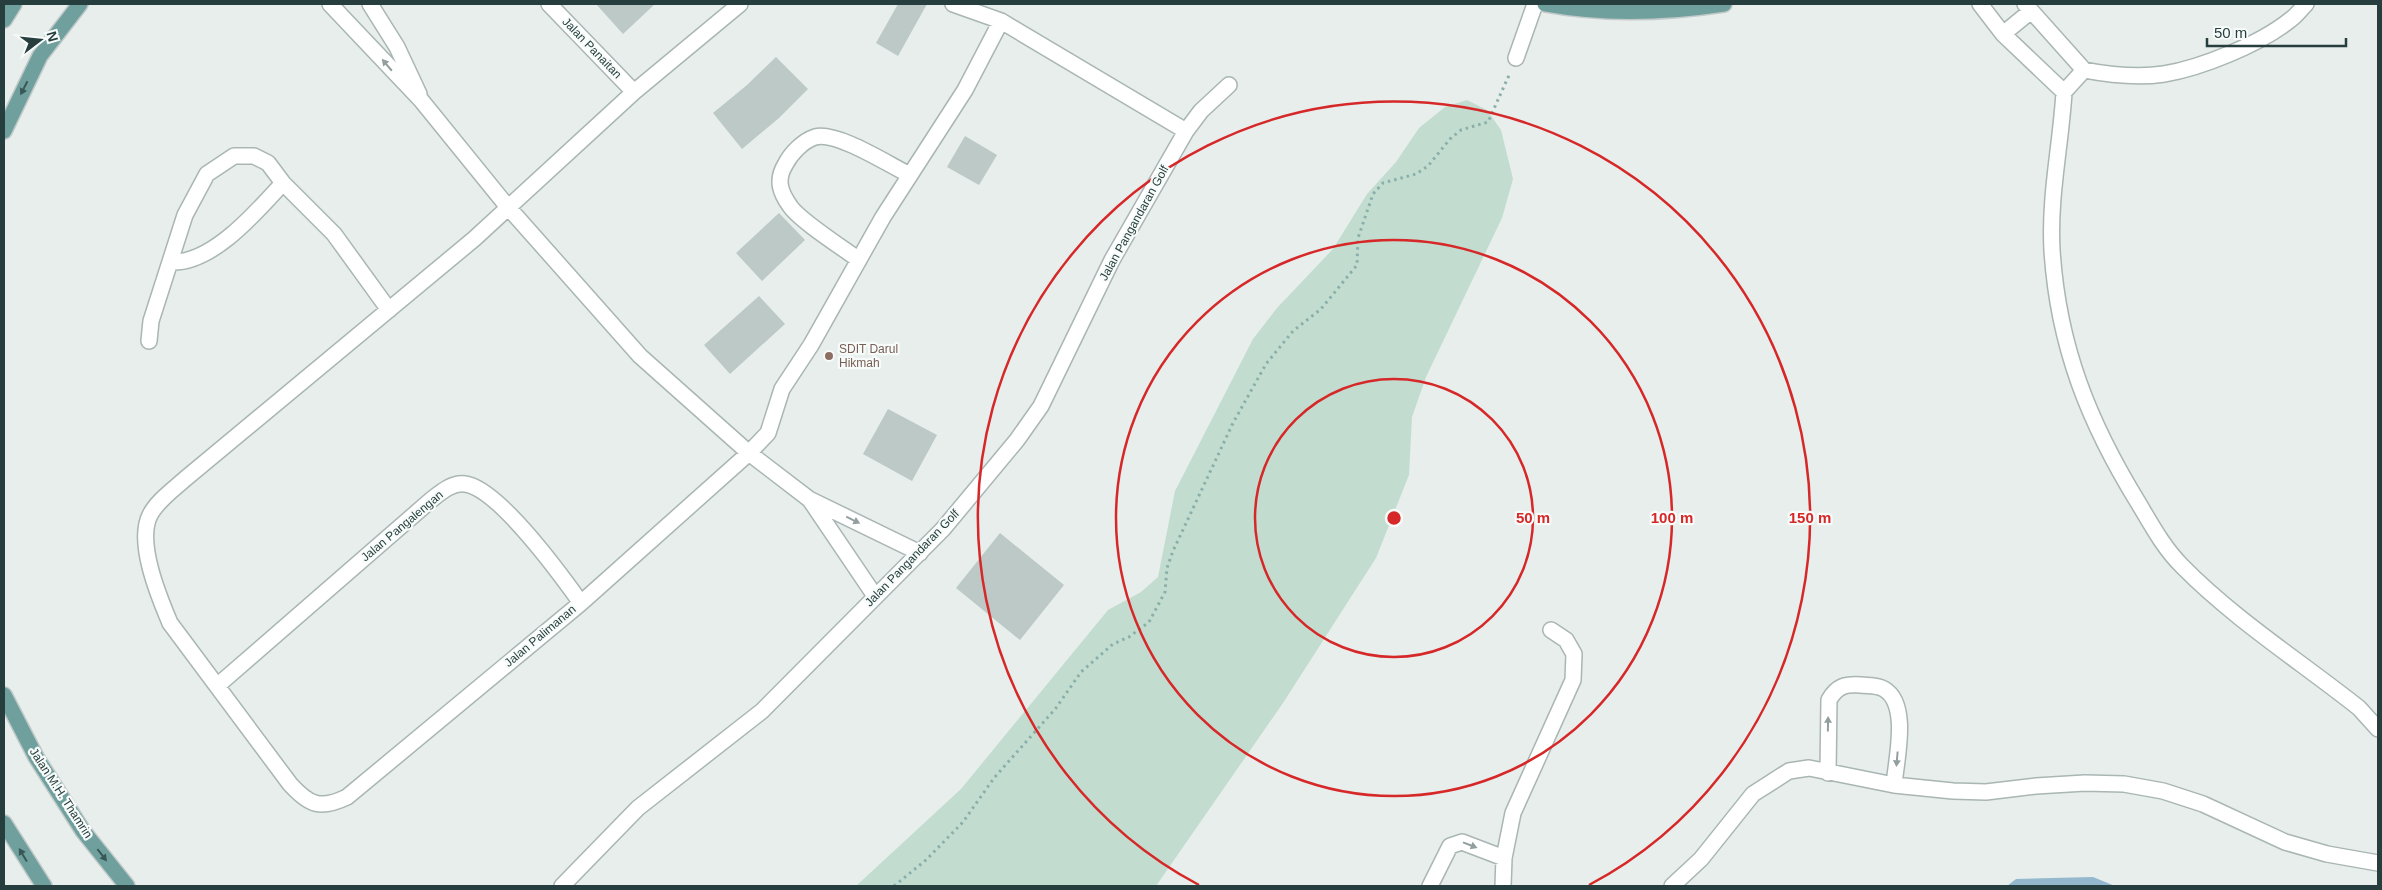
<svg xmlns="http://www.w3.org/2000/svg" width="2382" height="890" font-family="Helvetica,sans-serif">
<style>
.green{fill:#c2ddcf}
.water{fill:#94b9ce}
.building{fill:#bcc9c6}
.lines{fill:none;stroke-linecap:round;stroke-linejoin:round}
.minor-casing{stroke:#a9b6b4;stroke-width:18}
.major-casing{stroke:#c2c9c9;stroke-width:18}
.path{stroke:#8aafab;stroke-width:3;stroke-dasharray:2.5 4;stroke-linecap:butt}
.minor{stroke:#fff;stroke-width:15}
.major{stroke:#6fa09d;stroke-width:15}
.oneway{fill:#929f9e}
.oneway2{fill:#385756}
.ring{fill:none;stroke:#d62828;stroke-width:2.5}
.education-dot{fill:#8d6e63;stroke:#f7fbfa;stroke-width:2}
.labels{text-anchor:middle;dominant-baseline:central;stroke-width:4.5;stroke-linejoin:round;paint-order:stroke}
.street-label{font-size:12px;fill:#263f3e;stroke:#f7fbfa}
.education-label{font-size:12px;fill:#785e54;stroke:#f7fbfa;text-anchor:start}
.centre{fill:#d62828;stroke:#f7fbfa;stroke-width:2.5}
.ring-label{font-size:15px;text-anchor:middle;font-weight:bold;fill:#d62828;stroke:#f7fbfa;stroke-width:4.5;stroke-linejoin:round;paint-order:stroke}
</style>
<rect width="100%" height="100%" fill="#e7eeec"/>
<!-- green -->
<path class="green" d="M 1467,100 L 1487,110 L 1501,130 L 1513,179 L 1502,218 L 1426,377 L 1412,417 L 1409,475 L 1376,558 L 1283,703 L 1156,886 L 856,886 L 961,789 L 1108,610 L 1141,592 L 1158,577 L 1175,491 L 1253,339 L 1277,308 L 1333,249 L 1367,194 L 1396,162 L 1419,128 L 1445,107 Z"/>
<!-- water -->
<path class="water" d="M 2093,877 L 2115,886 L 2007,886 L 2016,879 Z"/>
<!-- building -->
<path class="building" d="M 596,4 L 655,4 L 623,34 Z
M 898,4 L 927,4 L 898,56 L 876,43 Z
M 776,57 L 808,89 L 779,118 L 742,149 L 713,113 L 747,85 Z
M 965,136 L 997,155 L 979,185 L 947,167 Z
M 779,213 L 805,240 L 762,281 L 736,253 Z
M 759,296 L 785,324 L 730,374 L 704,345 Z
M 888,409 L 937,435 L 912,481 L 863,454 Z
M 1000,533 L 1064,585 L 1020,640 L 956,588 Z"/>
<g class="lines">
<defs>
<path id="minor" d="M 330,4 L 421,100 L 507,206 L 640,356 L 749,453 L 809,499 L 920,553
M 370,4 L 397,47 L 419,94
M 549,4 L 634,92
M 740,4 L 634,92 L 474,239 L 185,479 C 174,489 157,501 150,515 C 136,542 159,597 170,623 L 290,784 C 309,805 320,810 347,797 L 581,603 L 749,453 L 768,433 L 782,389 L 811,345 L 883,217 L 965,90 L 1001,21
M 953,4 L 1001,21 L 1186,131
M 1980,4 L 2003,34 L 2064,92
M 2025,4 L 2084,70
M 2306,4 C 2301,9 2296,16 2290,20 C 2260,44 2201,68 2164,74 C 2138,78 2110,75 2084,70 L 2064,92 C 2061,144 2049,196 2052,250 C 2058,346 2089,423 2139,504 C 2152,526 2164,548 2182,566 C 2234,619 2301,662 2359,708 L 2378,729
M 2003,34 L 2031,11
M 1516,58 L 1535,4
M 859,260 C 843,248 799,220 790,206 C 780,192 776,180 785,165 C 791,153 803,141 815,137 C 837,131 889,165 910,175
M 170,262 C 212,265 257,211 283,183
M 149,341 L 151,321 L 185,215 L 207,174 L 234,156 L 254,156 L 268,163 L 283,183 L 334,234 L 389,310
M 810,500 L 875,596
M 217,686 L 431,500 C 440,493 452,482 465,484 C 498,488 561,575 581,603
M 1828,773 L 1829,700 C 1837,686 1845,684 1861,685 C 1868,686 1877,685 1884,689 C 1910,704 1896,760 1894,785
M 562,886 L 638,808 L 762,711 L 943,529 L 1017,440 L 1041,406 L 1112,260 L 1186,131 L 1201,111 L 1229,85
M 1430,886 L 1450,846 L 1462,842 L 1504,858
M 1503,886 L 1504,858 L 1513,813 L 1573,680 L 1574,654 L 1566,640 L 1551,630
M 1672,886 L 1701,859 L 1753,794 L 1789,771 L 1809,768 L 1894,785 L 1953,791 L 1986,792 L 2036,786 L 2085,783 L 2124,784 L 2163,791 L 2203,804 L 2285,842 L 2327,854 L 2378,863"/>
<path id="major" d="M 1545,4 C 1604,15 1665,13 1724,4
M 4,20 L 14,4
M 4,131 L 40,56 L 80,4
M 4,695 L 36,757 L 83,831 L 127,886
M 4,823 L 44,886"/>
</defs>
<!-- minor casing -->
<use href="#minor" class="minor-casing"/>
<!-- major casing -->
<use href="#major" class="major-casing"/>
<!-- path -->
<path class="path" d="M 894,886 L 926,860 L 963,822 L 994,778 L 1056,708 L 1081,672 L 1113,644 L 1129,637 L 1149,622 L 1165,592 L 1167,568 L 1173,551 L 1233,423 L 1266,364 L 1293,331 L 1321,309 L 1357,265 L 1358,238 L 1373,194 L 1383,183 L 1416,174 L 1428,166 L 1450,139 L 1461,130 L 1488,122 L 1510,73"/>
<!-- minor -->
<use href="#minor" class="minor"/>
<!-- major -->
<use href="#major" class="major"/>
</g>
<!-- one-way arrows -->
<defs><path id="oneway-solid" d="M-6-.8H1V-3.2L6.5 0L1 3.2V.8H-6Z" transform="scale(1.25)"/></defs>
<g class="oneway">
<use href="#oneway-solid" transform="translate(387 65) rotate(-130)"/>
<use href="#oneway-solid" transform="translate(853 520) rotate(26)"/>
<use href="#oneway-solid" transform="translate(1828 724) rotate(-89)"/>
<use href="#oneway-solid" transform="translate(1897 759) rotate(95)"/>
<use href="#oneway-solid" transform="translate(1470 845) rotate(21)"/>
</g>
<g class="oneway2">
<use href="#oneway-solid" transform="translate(24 88) rotate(117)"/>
<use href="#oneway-solid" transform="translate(23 855) rotate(-121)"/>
<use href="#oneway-solid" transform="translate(102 855) rotate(52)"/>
</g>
<!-- distance rings -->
<g class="ring">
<circle cx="1394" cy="518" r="139"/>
<circle cx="1394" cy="518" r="278"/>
<path d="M1199 885A416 416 0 1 1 1589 885"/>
</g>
<!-- markers -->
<circle class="education-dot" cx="829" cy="356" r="5"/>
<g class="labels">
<!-- street labels -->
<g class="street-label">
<text transform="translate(592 48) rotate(46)">Jalan Panaitan</text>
<text transform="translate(1134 223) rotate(-61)">Jalan Pangandaran Golf</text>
<text transform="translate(402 526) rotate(-40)">Jalan Pangalengan</text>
<text transform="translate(912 558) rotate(-46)">Jalan Pangandaran Golf</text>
<text transform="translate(540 636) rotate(-40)">Jalan Palimanan</text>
<text transform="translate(61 793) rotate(57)">Jalan M.H. Thamrin</text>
</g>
<!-- education labels -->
<g class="education-label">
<text x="839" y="349">SDIT Darul<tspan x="839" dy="14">Hikmah</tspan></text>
</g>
</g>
<circle cx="1394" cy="518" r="8" class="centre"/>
<g class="ring-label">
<text x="1533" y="523">50 m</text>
<text x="1672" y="523">100 m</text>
<text x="1810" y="523">150 m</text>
</g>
<!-- border -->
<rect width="2382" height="890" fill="none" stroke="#263f3e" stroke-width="10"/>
<!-- north arrow -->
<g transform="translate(40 40) rotate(74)" stroke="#f7fbfa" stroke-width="4" paint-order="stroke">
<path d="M0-4L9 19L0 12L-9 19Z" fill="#263f3e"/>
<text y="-8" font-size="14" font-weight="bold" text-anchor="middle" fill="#263f3e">N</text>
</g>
<!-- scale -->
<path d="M2207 38v8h139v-8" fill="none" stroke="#263f3e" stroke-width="2.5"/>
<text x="2214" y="38" font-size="15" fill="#263f3e" stroke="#f7fbfa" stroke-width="4" paint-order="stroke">50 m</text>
</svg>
